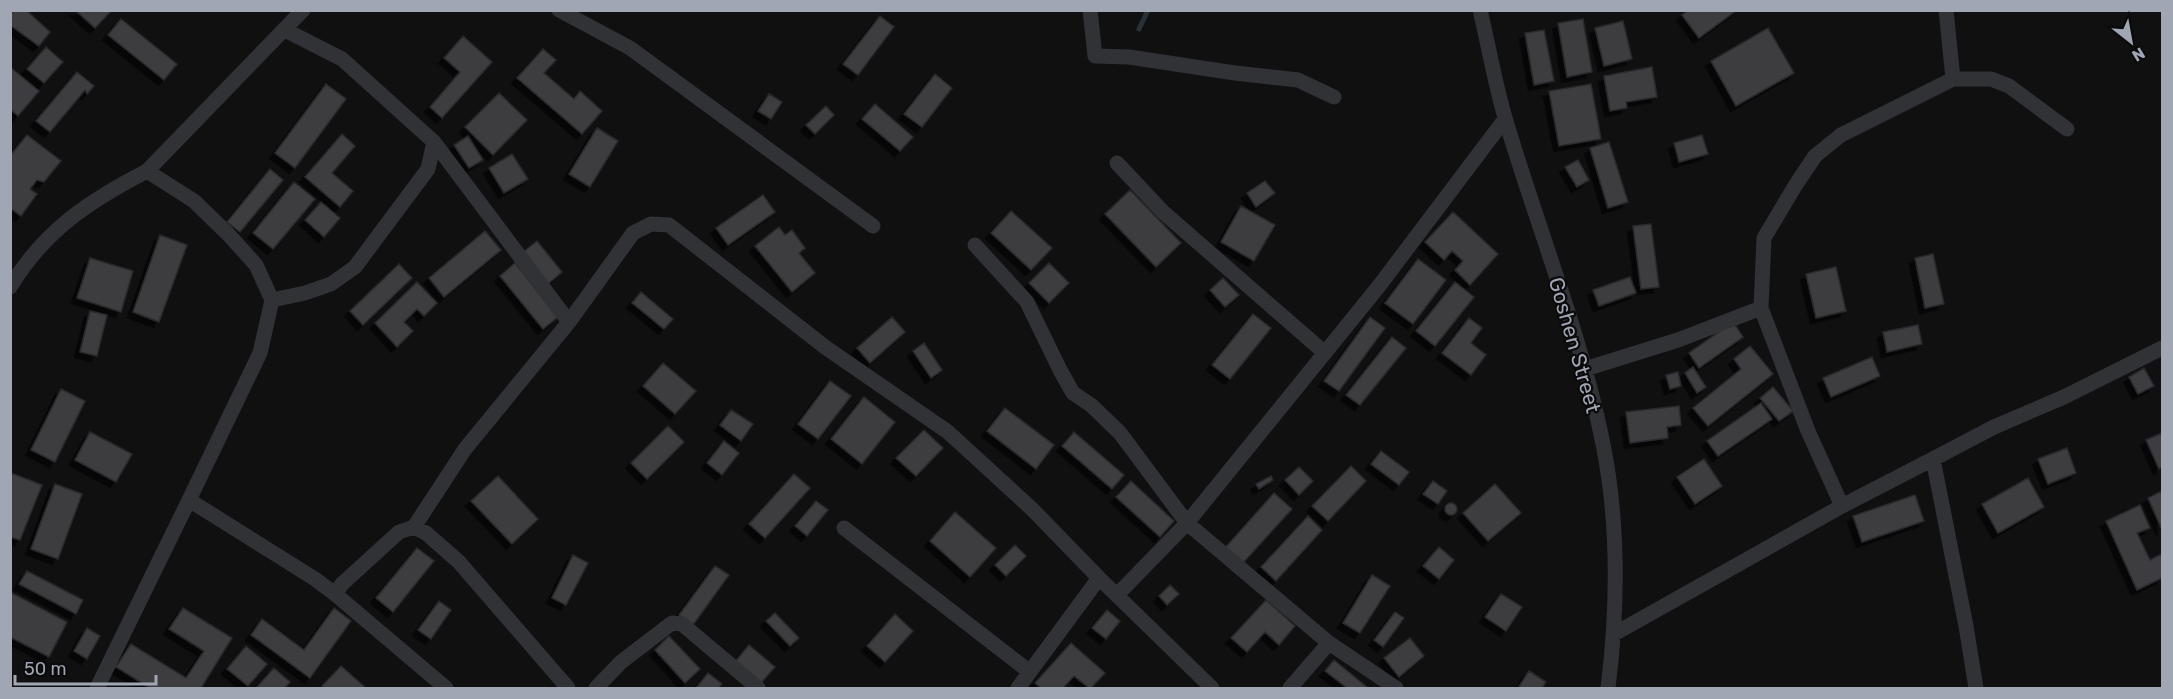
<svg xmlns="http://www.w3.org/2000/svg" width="2173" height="699" font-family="Rubik,sans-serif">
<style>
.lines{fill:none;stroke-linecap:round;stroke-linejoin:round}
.stream{stroke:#283137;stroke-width:5}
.building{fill:#3c3d41;stroke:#2a2a2d;stroke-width:1.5;filter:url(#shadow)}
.minor{stroke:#313236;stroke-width:15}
.labels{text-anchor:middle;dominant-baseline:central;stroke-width:4.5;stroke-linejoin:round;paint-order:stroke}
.street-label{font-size:21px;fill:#a0a6b3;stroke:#0b0b0c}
</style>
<defs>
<filter id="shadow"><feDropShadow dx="-5.5" dy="5.5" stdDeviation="0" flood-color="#0009"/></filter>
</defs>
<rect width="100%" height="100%" fill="#101011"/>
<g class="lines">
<!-- stream -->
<path class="stream" d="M 1139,29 L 1148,10"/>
</g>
<!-- building -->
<path class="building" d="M 15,10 L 26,10 L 50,32 L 39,46 L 10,25 L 10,15 Z
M 75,10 L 112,10 L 95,28 Z
M 1689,10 L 1737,10 L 1699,38 L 1682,15 Z
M 880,16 L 894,27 L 858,75 L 843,64 Z
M 121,19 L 177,64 L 164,80 L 108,35 Z
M 1583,19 L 1592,72 L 1567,77 L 1558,23 Z
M 1623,21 L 1632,59 L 1604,66 L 1595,28 Z
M 1768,28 L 1794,73 L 1736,106 L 1711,61 Z
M 1544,30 L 1554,81 L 1534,85 L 1525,33 Z
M 463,36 L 492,62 L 442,118 L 430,107 L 460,72 L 444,58 Z
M 46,47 L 63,62 L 44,83 L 27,69 Z
M 543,49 L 556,60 L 544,73 L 574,99 L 580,91 L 602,111 L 582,134 L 517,78 Z
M 10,67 L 39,91 L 18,116 L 10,109 Z
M 1652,67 L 1657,97 L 1626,102 L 1627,108 L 1610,111 L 1604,76 Z
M 77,72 L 94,86 L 87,94 L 85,90 L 50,132 L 36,121 Z
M 935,74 L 952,88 L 922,127 L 904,114 Z
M 326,84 L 346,99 L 295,168 L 275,153 Z
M 1591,84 L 1601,139 L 1559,146 L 1549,91 Z
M 499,93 L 527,120 L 493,155 L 465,127 Z
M 769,94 L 782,102 L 771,119 L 758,111 Z
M 875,104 L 913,137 L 900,151 L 862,119 Z
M 826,106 L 834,115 L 815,134 L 806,125 Z
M 597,128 L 618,141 L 590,187 L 569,174 Z
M 342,134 L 355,146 L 332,173 L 353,191 L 340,207 L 305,177 Z
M 27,135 L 61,161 L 44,182 L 37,180 L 30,189 L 37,194 L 21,216 L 10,208 L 10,156 Z
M 1702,135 L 1708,154 L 1679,162 L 1674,143 Z
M 468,136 L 483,160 L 469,168 L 454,145 Z
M 1609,142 L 1628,202 L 1608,208 L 1590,148 Z
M 512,154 L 528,179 L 504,193 L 489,168 Z
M 1578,160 L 1589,180 L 1577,187 L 1565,167 Z
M 270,169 L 283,180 L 240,232 L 227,222 Z
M 1265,181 L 1275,193 L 1256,207 L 1247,193 Z
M 294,182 L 315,199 L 273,249 L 253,233 Z
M 1130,190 L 1181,243 L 1156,267 L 1105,214 Z
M 763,195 L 775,212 L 728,245 L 716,228 Z
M 321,202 L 340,218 L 324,237 L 305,220 Z
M 1241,206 L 1275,225 L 1254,261 L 1221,242 Z
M 1011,211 L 1052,248 L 1031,270 L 991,233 Z
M 1453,212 L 1498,254 L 1470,285 L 1455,270 L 1463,261 L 1452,251 L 1444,260 L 1425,242 Z
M 1651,224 L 1659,287 L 1641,289 L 1633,226 Z
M 779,227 L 785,235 L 792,230 L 805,248 L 799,253 L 815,273 L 792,292 L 755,246 Z
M 485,231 L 501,250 L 444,297 L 429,278 Z
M 160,235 L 187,245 L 159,322 L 133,312 Z
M 537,241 L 562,272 L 548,284 L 522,253 Z
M 1933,254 L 1944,304 L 1925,308 L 1915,258 Z
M 90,258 L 133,271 L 121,312 L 77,298 Z
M 1418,259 L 1446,280 L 1413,324 L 1385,303 Z
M 515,263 L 558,317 L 543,329 L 500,276 Z
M 1049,263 L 1069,283 L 1049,303 L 1029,283 Z
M 399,264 L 412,278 L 363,325 L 350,311 Z
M 1836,267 L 1846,311 L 1816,318 L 1806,274 Z
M 1630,277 L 1636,293 L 1599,306 L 1593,290 Z
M 1223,278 L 1239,295 L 1225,307 L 1210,290 Z
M 417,282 L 437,303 L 424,316 L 417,309 L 404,322 L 413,331 L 397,347 L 375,323 Z
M 1455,282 L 1474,297 L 1435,346 L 1416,331 Z
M 641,292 L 673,319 L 664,329 L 632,303 Z
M 90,311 L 107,315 L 97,356 L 80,352 Z
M 1253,314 L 1271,328 L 1230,379 L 1212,365 Z
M 892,317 L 905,332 L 870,363 L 857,348 Z
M 1370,317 L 1385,328 L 1339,391 L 1324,381 Z
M 1469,318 L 1482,328 L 1471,343 L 1486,355 L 1471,375 L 1442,353 Z
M 1733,322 L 1743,337 L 1699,368 L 1689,353 Z
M 1918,325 L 1922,344 L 1887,352 L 1883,332 Z
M 1392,337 L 1406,348 L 1360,405 L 1346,395 Z
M 924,343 L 942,370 L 931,378 L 913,351 Z
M 1750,346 L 1773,374 L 1708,426 L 1693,408 L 1741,369 L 1734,359 Z
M 1872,357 L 1880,376 L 1831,397 L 1823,378 Z
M 663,363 L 696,391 L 675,414 L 643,386 Z
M 1693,367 L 1706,387 L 1697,393 L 1685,373 Z
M 2144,368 L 2154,386 L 2138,394 L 2129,377 Z
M 1678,372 L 1681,386 L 1670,389 L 1666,375 Z
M 830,381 L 851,396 L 818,439 L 798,424 Z
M 1773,387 L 1793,411 L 1779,421 L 1760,398 Z
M 61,389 L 85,401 L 55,462 L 31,450 Z
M 864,397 L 895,422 L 862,464 L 831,439 Z
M 1761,403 L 1772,419 L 1718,456 L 1707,441 Z
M 1679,406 L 1681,425 L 1667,427 L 1668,438 L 1630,443 L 1626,412 Z
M 1005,408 L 1054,445 L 1036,469 L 987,431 Z
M 731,410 L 753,424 L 741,441 L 720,425 Z
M 668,426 L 684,442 L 647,479 L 631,463 Z
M 924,430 L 943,448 L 916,476 L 896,458 Z
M 90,432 L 132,454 L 116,482 L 75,460 Z
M 1074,432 L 1124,475 L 1112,489 L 1062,446 Z
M 2162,433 L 2162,467 L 2159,469 L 2146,440 Z
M 724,441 L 739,453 L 722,475 L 707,463 Z
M 2067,448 L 2076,473 L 2048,484 L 2038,459 Z
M 1381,451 L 1409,472 L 1399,485 L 1371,464 Z
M 1704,459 L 1722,486 L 1695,504 L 1677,477 Z
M 1351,466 L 1366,481 L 1328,521 L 1312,506 Z
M 1299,467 L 1313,481 L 1299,495 L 1285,480 Z
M 11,473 L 42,485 L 20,540 L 10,537 Z
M 794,474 L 810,488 L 765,538 L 749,524 Z
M 498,476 L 538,519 L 512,544 L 471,501 Z
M 1271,476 L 1273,480 L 1259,489 L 1256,484 Z
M 2028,478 L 2044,507 L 1998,533 L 1982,504 Z
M 1131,481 L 1174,521 L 1160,537 L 1116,497 Z
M 1433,481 L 1447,491 L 1438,504 L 1423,494 Z
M 55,484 L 82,494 L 58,559 L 31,549 Z
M 1495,484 L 1521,513 L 1488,541 L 1463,513 Z
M 2162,491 L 2162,530 L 2148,498 Z
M 1274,493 L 1292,509 L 1241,565 L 1224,549 Z
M 1915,495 L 1924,521 L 1862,542 L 1853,516 Z
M 816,501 L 828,510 L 807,536 L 795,526 Z
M1445 509a6 6 0 1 1 12 0a6 6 0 1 1-12 0Z
M 2140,505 L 2150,528 L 2137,533 L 2150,560 L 2162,554 L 2162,578 L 2137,590 L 2106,521 Z
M 955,512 L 996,548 L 970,577 L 930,541 Z
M 1308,516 L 1322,530 L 1276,581 L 1261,567 Z
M 1015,545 L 1026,556 L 1006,576 L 995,565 Z
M 1439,547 L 1454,560 L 1439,579 L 1423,566 Z
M 417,548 L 434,561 L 393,612 L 376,598 Z
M 573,555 L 588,563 L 566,605 L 552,598 Z
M 715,566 L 729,575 L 693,625 L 679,615 Z
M 27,571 L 83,600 L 76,614 L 19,584 Z
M 1372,575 L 1390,586 L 1360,633 L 1343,623 Z
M 1170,585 L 1179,594 L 1167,605 L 1159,596 Z
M 10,592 L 67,622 L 49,657 L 10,637 Z
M 1501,594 L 1522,607 L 1506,631 L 1485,617 Z
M 1266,600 L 1295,626 L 1279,645 L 1265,632 L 1247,652 L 1231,638 Z
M 439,601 L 451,610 L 431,639 L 418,630 Z
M 183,608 L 232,638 L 201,688 L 150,688 L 116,667 L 131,644 L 186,678 L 204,651 L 169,629 Z
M 334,608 L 351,621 L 310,678 L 251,635 L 262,619 L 304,650 Z
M 1107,610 L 1120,621 L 1106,639 L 1092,628 Z
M 1395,612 L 1404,618 L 1383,647 L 1374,640 Z
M 775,613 L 799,638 L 790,646 L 766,621 Z
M 895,614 L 913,631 L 885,662 L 867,646 Z
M 87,628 L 100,636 L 87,659 L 74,651 Z
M 669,636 L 700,669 L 685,683 L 655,650 Z
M 1410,638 L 1424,656 L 1399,677 L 1384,658 Z
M 1071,643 L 1105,673 L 1091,688 L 1089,688 L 1074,676 L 1063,688 L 1041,688 L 1035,683 Z
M 749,645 L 775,667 L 761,683 L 735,662 Z
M 246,646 L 267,664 L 248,686 L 227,669 Z
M 1334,660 L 1368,688 L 1347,688 L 1325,671 Z
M 341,666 L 366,688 L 324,688 L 322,686 Z
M 274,668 L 290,682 L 285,688 L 256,688 Z
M 1529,671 L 1546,682 L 1542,688 L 1518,688 Z
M 708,673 L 722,684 L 718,688 L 696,688 Z"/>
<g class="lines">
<!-- minor -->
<path class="minor" d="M 559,10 L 630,48 L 873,226
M 1090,10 L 1095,56 L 1129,57 L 1235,73 L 1298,80 L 1334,97
M 1480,10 C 1489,47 1495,85 1506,121 C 1538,229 1581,334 1603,444 C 1619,524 1618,607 1608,688
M 1946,10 L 1953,79
M 434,142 L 569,322
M 1117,163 L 1163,212 L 1325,353
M 147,171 L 303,10
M 975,245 L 1027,302 L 1060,370 L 1073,393 L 1091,405 L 1120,433 L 1187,523 L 1329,643 L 1396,688
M 10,287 C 45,230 89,201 147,171 L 194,201 L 229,235 L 256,265 L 272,300 L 260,353 L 189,500
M 272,300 L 305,293 L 331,284 L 355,267 L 428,169 L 434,142 L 342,59 L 285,30
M 1761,308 L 1764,238 L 1795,186 L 1815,156 L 1841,135 L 1953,79 L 1991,79 L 2009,86 L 2067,129
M 1585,369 L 1678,340 L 1761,308 L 1808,431 L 1842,506
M 414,527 L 465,449 L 569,322 L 633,233 L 651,224 L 669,225 L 825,347 L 948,432 L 1032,509 L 1099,578
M 844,528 L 1030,672
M 335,594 L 446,688
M 1117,595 L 1187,523 L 1379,286 L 1505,119
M 1614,634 L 1842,506 L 1933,459
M 97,688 L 189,500 L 315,579 L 335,594 L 342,584 L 399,532 L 414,527 L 426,533 L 459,562 L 568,688
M 596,688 L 621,662 L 672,623 L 682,624 L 758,688
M 1018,688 L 1099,578 L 1212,688
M 1290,688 L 1329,643
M 1976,688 L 1966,626 L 1933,459 L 1994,427 L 2064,397 L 2162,348"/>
</g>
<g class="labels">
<!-- street labels -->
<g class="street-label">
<text transform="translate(1575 345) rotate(74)">Goshen Street</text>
</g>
</g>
<!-- border -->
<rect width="2173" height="699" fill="none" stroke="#a0a6b3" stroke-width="24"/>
<!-- north arrow -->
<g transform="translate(2131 42) rotate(149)" stroke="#0b0b0c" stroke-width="4.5" paint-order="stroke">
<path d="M0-4.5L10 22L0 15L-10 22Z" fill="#a0a6b3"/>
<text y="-9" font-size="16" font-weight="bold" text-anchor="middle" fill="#a0a6b3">N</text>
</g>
<!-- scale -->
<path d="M15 675v9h141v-9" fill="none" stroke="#a0a6b3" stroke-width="3"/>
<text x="24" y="675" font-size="18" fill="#a0a6b3" stroke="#0b0b0c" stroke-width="4.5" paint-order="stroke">50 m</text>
</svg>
